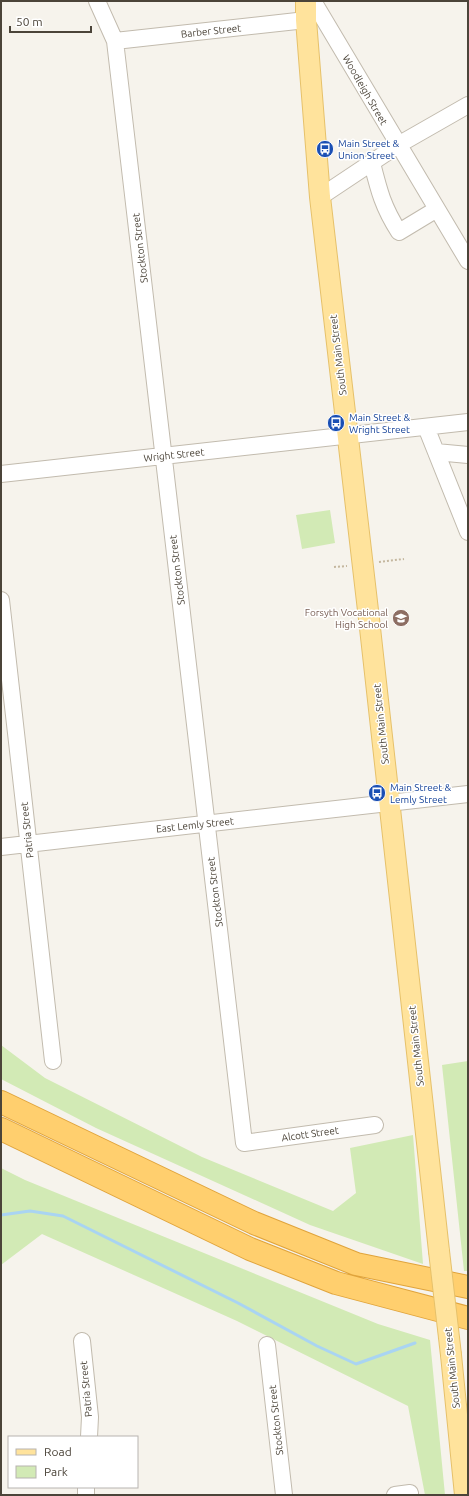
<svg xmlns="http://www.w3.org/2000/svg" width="469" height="1496" font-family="Ubuntu,sans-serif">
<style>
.green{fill:#d2eab5}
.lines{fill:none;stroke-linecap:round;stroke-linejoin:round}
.stream{stroke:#a9d4f2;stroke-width:3}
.minor-casing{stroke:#c2bbae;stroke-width:18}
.major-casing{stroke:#e6c16a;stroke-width:22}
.highway-casing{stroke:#e0a43c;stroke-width:24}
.path{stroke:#c4b79f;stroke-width:2;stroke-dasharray:2 2;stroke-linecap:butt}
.minor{stroke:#fff;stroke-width:16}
.major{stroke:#ffe39c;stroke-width:20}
.highway{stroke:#ffcf6e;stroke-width:22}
.major-bridge-casing{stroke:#e6c16a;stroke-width:22;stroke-linecap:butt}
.major-bridge{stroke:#ffe39c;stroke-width:20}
.labels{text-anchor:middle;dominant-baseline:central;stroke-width:3;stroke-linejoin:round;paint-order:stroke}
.street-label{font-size:10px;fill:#4b4439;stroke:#fff}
.transit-label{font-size:10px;fill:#164399;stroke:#fff;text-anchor:start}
.education-label{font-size:10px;fill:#785e54;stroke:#fff;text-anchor:end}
</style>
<rect width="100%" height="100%" fill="#f6f3ec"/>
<!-- green -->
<path class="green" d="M 330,510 L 335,543 L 302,549 L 296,515 Z
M 1,1045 L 45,1078 L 202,1157 L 333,1211 L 356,1193 L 350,1148 L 413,1135 L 423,1264 L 310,1225 L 96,1128 L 1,1079 Z
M 468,1061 L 468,1271 L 464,1271 L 442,1065 Z
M 1,1168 L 25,1180 L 378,1324 L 430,1340 L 445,1495 L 425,1495 L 408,1406 L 237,1321 L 42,1234 L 1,1265 Z"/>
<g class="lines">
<!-- stream -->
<path class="stream" d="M 1,1215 L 30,1211 L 63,1216 L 238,1303 L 317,1346 L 356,1364 L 415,1343"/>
<defs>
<path id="minor" d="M 97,1 L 115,41 L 244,1143 L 375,1125
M 313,1 L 468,261
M 115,41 L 306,20
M 372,163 C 379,191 383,207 399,232 L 437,209
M 320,197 L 398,145 L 468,105
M 426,427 L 468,532
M 436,452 L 468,455
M 1,474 L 468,422
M 1,600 L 53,1061
M 1,847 L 468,794
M 82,1341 L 90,1417 L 89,1437
M 267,1345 L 284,1495
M 86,1495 L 86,1487
M 395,1495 L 410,1493"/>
<path id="major" d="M 306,1 L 306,20 L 320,197 L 369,619 L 439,1251
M 451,1355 L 465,1495"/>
<path id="highway" d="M 1,1102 L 254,1223 L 356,1264 L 468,1287
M 1,1129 L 250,1249 L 336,1283 L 468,1318"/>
</defs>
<!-- minor casing -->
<use href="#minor" class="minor-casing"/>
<!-- major casing -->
<use href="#major" class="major-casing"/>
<!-- highway casing -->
<use href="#highway" class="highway-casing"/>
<!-- path -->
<path class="path" d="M 379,562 L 404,559
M 334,567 L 347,566"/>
<!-- minor -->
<use href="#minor" class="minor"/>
<!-- major -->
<use href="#major" class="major"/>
<!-- highway -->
<use href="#highway" class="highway"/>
<defs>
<path id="major-bridge" d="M 439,1251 L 451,1355"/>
</defs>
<!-- major-bridge casing -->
<use href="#major-bridge" class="major-bridge-casing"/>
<!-- major-bridge -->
<use href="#major-bridge" class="major-bridge"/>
</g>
<!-- icons -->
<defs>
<symbol id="bus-disc" viewBox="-11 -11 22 22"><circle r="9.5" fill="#1a4fb4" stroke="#fff"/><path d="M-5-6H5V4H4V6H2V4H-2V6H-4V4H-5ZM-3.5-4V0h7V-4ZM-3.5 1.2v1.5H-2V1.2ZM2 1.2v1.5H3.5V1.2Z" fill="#fff"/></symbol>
<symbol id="school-disc" viewBox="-11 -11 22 22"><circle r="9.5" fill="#8d6e63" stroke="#fff"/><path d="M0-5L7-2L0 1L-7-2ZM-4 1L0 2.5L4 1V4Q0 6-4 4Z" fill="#fff"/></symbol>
</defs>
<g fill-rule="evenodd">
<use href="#bus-disc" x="315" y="139" width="20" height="20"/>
<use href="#bus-disc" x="326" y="413" width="20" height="20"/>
<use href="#school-disc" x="391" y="608" width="20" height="20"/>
<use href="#bus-disc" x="367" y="783" width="20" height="20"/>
</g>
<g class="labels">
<!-- street labels -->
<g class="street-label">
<text transform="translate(211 31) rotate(-6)">Barber Street</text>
<text transform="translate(365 90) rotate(60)">Woodleigh Street</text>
<text transform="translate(140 248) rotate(-97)">Stockton Street</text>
<text transform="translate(338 355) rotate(-97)">South Main Street</text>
<text transform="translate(174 455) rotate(-6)">Wright Street</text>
<text transform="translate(177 570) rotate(-97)">Stockton Street</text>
<text transform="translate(381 724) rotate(-96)">South Main Street</text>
<text transform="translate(195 825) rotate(-6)">East Lemly Street</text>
<text transform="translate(27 830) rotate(-96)">Patria Street</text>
<text transform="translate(215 892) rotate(-97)">Stockton Street</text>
<text transform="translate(416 1046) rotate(-96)">South Main Street</text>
<text transform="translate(310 1134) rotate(-8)">Alcott Street</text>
<text transform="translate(452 1368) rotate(-96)">South Main Street</text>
<text transform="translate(86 1389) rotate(-95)">Patria Street</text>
<text transform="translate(276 1420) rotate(-96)">Stockton Street</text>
</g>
<!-- transit labels -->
<g class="transit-label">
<text x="338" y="143">Main Street &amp;<tspan x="338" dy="12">Union Street</tspan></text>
<text x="349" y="417">Main Street &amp;<tspan x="349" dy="12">Wright Street</tspan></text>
<text x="390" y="787">Main Street &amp;<tspan x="390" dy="12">Lemly Street</tspan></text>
</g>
<!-- education labels -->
<g class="education-label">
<text x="388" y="612">Forsyth Vocational<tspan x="388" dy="12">High School</tspan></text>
</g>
</g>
<!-- border -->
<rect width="469" height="1496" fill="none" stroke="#4b4439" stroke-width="4"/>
<!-- legend -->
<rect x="8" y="1436" width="130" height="52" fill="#ffffff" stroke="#b7b4b0"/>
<rect x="16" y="1449" width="20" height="6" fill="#ffe39c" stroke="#b7b4b0"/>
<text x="44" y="1456" font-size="12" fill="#4b4439">Road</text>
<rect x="16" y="1466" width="20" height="12" fill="#d2eab5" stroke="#b7b4b0"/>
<text x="44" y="1476" font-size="12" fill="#4b4439">Park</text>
<!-- scale -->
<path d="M10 26v6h81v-6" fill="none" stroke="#4b4439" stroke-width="2"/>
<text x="16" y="26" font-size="12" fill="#4b4439" stroke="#ffffff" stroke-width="3" paint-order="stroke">50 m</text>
</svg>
